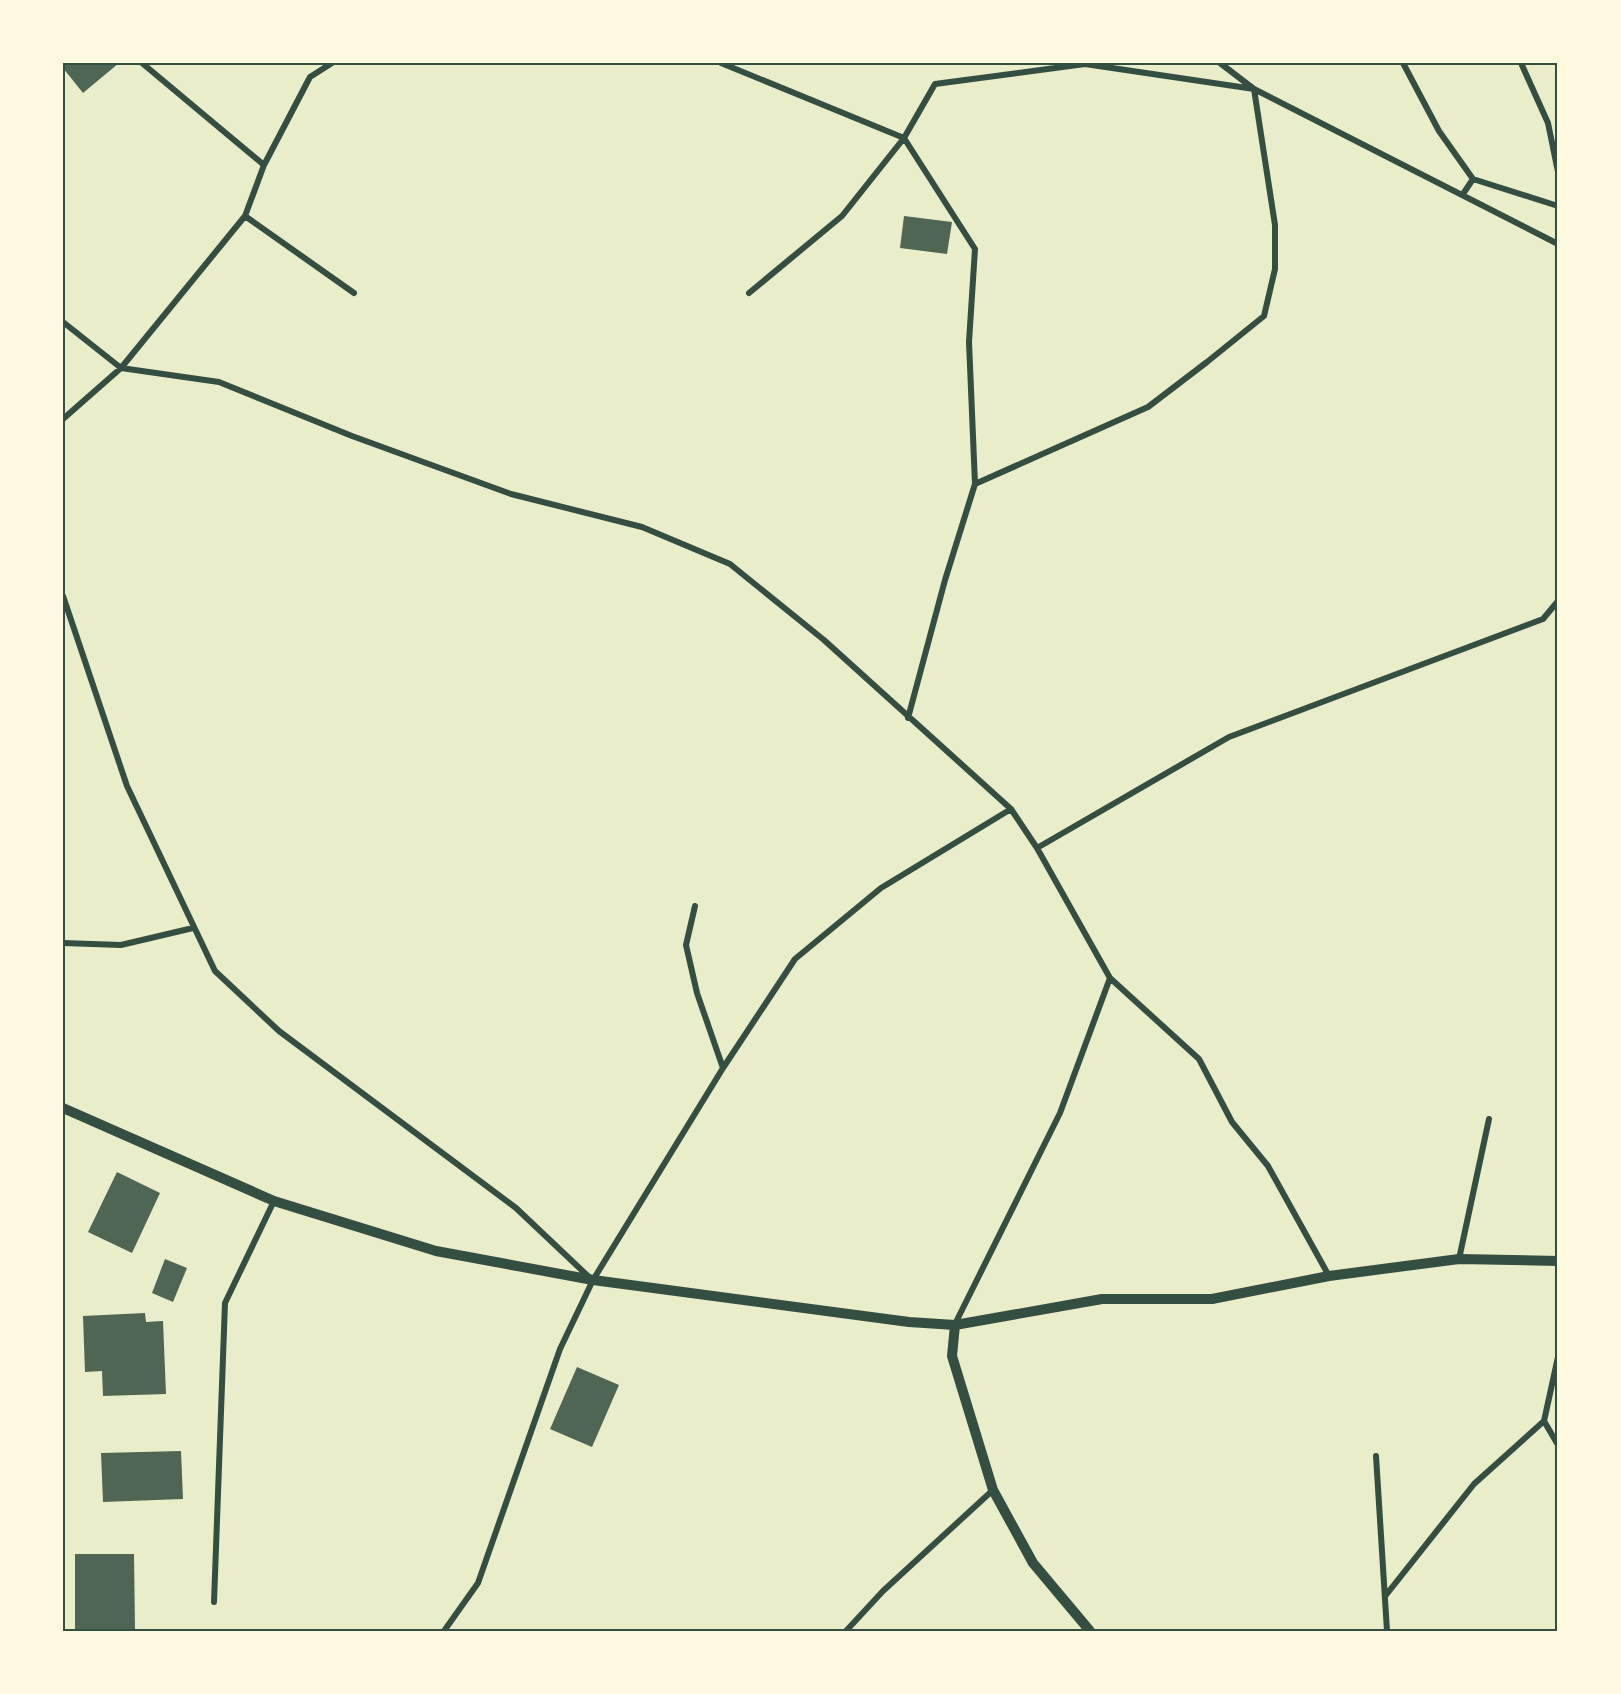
<svg xmlns="http://www.w3.org/2000/svg" width="1621" height="1694" font-family="'Noto Serif',serif">
<style>
.building{fill:#4f6655}
.lines{fill:none;stroke-linecap:round;stroke-linejoin:round}
.minor{stroke:#344e41;stroke-width:6}
.tertiary{stroke:#344e41;stroke-width:10}
.neatline{fill:none;stroke:#344e41;stroke-width:2}
</style>
<rect width="100%" height="100%" fill="#e9edc9"/>
<!-- building -->
<path class="building" d="M 63,63 L 119,63 L 83,93 L 63,68 Z
M 904,216 L 952,222 L 947,254 L 900,248 Z
M 117,1172 L 160,1193 L 132,1253 L 88,1232 Z
M 165,1259 L 187,1268 L 173,1302 L 152,1293 Z
M 145,1313 L 146,1322 L 163,1321 L 166,1394 L 103,1396 L 102,1371 L 85,1372 L 83,1316 Z
M 577,1367 L 619,1385 L 592,1447 L 550,1429 Z
M 181,1451 L 183,1499 L 103,1502 L 101,1453 Z
M 75,1554 L 134,1554 L 135,1629 L 75,1630 Z"/>
<g class="lines">
<!-- minor -->
<path class="minor" d="M 142,63 L 264,165
M 721,63 L 904,138 L 975,249 L 969,342 L 975,484
M 1220,63 L 1254,89 L 1558,244
M 1403,63 L 1439,131 L 1473,179 L 1558,206
M 1521,63 L 1548,123 L 1558,172
M 1463,194 L 1473,179
M 245,216 L 354,293
M 749,293 L 842,216 L 904,138 L 935,84 L 1085,64 L 1254,89 L 1275,225 L 1275,269 L 1264,316 L 1207,362 L 1148,407 L 975,484 L 945,580 L 908,718
M 63,322 L 121,368 L 219,382 L 352,436 L 511,494 L 642,527 L 730,564 L 824,640 L 1011,809 L 1037,848 L 1110,978 L 1199,1059 L 1232,1122 L 1268,1166 L 1329,1276
M 63,419 L 121,368 L 245,216 L 264,165 L 310,77 L 332,63
M 63,596 L 127,786 L 215,971 L 279,1031 L 516,1208 L 590,1278
M 1037,848 L 1229,737 L 1543,619 L 1558,601
M 695,906 L 686,945 L 697,993 L 723,1068
M 63,943 L 121,945 L 193,928
M 1459,1259 L 1489,1119
M 955,1324 L 1060,1113 L 1110,978
M 1544,1421 L 1558,1445
M 1376,1456 L 1387,1631
M 1386,1595 L 1474,1484 L 1544,1421 L 1558,1357
M 214,1602 L 225,1303 L 274,1201
M 444,1631 L 478,1583 L 560,1349 L 593,1280 L 723,1068 L 795,959 L 881,888 L 1011,809
M 846,1631 L 883,1591 L 993,1490
M 1557,1631 L 1558,1630"/>
<!-- tertiary -->
<path class="tertiary" d="M 63,1108 L 274,1201 L 436,1251 L 593,1280 L 909,1322 L 955,1325 L 1102,1299 L 1212,1299 L 1329,1276 L 1459,1259 L 1558,1261
M 955,1325 L 952,1356 L 993,1490 L 1033,1563 L 1090,1631"/>
</g>
<!-- border -->
<rect width="1621" height="1694" fill="none" stroke="#fefae0" stroke-width="129"/>
<rect x="64" y="64" width="1492" height="1566" class="neatline"/>
</svg>
